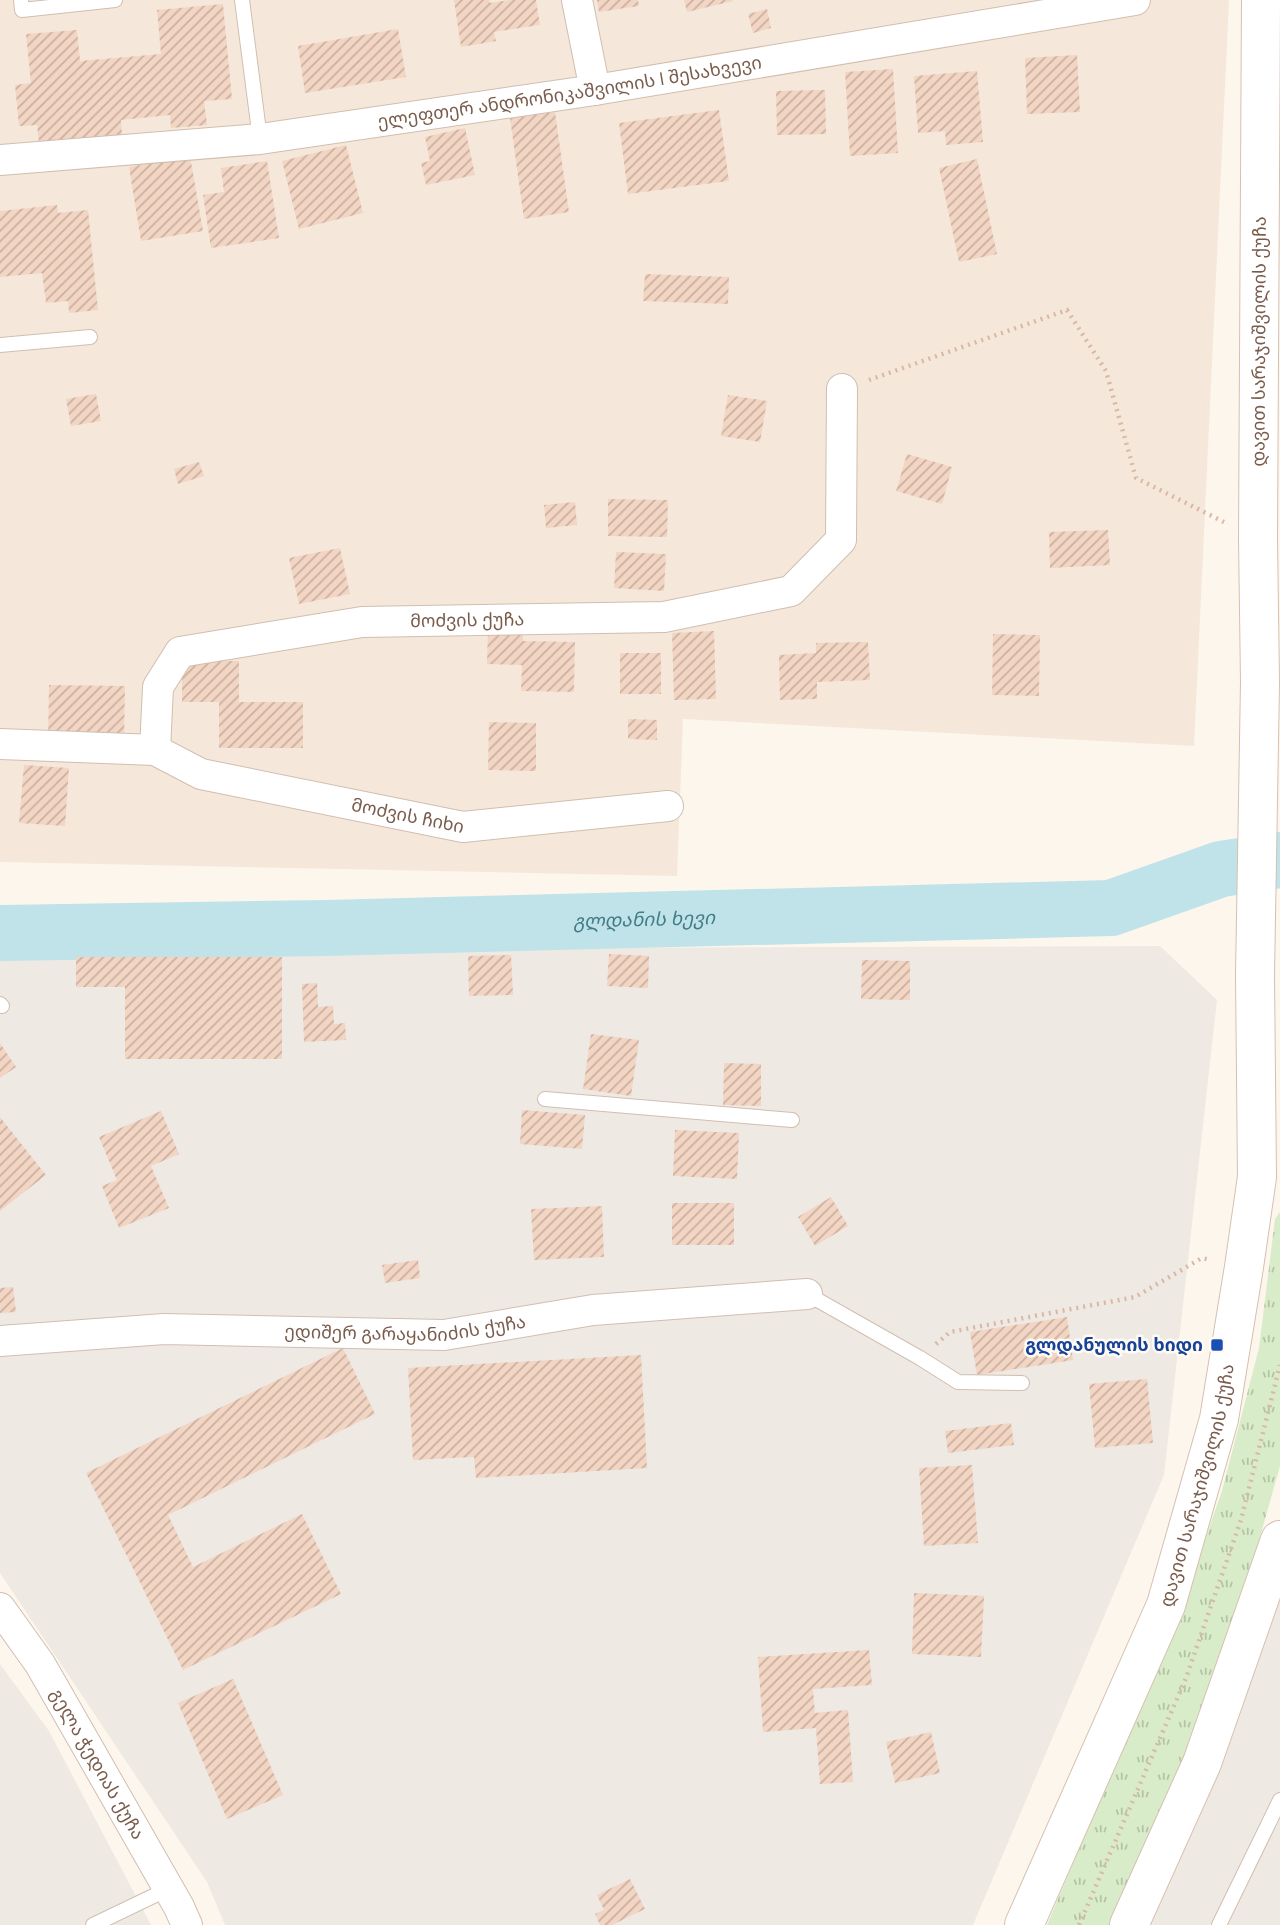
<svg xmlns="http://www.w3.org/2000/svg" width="1280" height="1925" font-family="'Nunito Sans','Noto Sans Georgian',sans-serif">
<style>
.residential{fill:#f5e8da}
.industrial{fill:#efe9e4}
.grass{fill:url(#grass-tufts)}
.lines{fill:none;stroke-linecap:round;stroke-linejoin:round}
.river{stroke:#bfe3e8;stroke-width:56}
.building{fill:url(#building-hatch)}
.lane-casing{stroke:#d1beb0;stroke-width:16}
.street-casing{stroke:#d1beb0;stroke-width:32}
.secondary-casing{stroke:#d6c0b0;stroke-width:40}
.path{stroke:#d9b8a5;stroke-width:4.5;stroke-dasharray:2 5;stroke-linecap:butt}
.lane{stroke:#fff;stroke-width:14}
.street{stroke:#fff;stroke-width:30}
.secondary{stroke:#fff;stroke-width:38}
.transit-dot{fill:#1a4fb4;stroke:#fffaf3;stroke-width:2.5}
.labels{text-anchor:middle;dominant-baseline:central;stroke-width:5;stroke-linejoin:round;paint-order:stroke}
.street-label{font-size:18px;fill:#7a5c4d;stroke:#fffaf3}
.transit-label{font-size:18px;font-weight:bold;fill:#164399;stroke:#fffaf3;text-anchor:end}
.water-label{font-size:19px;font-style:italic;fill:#437c86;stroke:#fffaf3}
</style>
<defs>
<pattern id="grass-tufts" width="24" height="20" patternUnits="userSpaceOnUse" patternTransform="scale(1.75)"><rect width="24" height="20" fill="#d8ecc9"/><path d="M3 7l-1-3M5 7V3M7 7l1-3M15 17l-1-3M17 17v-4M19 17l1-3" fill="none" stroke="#b4c2a5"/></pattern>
<pattern id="building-hatch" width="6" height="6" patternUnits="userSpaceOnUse" patternTransform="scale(1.75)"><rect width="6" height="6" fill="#f3d5c3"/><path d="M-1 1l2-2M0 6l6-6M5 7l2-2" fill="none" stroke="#cab0a1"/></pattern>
</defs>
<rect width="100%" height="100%" fill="#fdf6ec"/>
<!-- residential -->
<path class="residential" d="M 0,0 L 1229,0 L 1194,746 L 683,719 L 677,876 L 0,862 Z"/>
<!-- industrial -->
<path class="industrial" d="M 1160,946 L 1217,1000 L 1164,1475 L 973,1925 L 225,1925 L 207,1882 L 0,1573 L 0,950 Z
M 1280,1550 L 1280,1925 L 1141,1925 Z
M 0,1664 L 49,1731 L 151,1925 L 0,1925 Z"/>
<!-- grass -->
<path class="grass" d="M 1280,1212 L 1280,1466 L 1237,1619 L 1189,1747 L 1111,1925 L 1047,1925 L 1179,1613 L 1222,1491 L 1259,1348 L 1275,1219 Z"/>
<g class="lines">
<!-- river -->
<path class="river" id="s1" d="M 0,933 L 326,928 L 1111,908 L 1221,869 L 1280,860"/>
</g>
<!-- building -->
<path class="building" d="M 454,0 L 489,0 L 490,3 L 510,0 L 536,0 L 540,25 L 494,32 L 496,41 L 461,47 Z
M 597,0 L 638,0 L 639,6 L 599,12 Z
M 684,0 L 733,0 L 733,1 L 687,12 Z
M 223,4 L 232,99 L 204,101 L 207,125 L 171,128 L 170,115 L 121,120 L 122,135 L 39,143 L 37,125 L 19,126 L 15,85 L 31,83 L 26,34 L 77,30 L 80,61 L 161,54 L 157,10 Z
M 767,9 L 771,28 L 753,33 L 748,14 Z
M 398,29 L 406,77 L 305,93 L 298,46 Z
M 1077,55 L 1080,112 L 1027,114 L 1025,58 Z
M 893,69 L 898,153 L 850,156 L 845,72 Z
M 977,71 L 983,142 L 946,145 L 945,131 L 918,133 L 914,76 Z
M 825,90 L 826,134 L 777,135 L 776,91 Z
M 719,110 L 729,181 L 628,194 L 619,123 Z
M 555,112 L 569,212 L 524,219 L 510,118 Z
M 465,128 L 475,175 L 426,185 L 421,163 L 430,161 L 425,137 Z
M 346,145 L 363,213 L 299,229 L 282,161 Z
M 190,156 L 203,231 L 141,241 L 129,167 Z
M 977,159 L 997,254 L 959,262 L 939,168 Z
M 267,161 L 279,238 L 211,248 L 203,195 L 224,192 L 221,168 Z
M 57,205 L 58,213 L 88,210 L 98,310 L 69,313 L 68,301 L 46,303 L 42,273 L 0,277 L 0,211 Z
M 645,274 L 729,277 L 728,304 L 643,301 Z
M 96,394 L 101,421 L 71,426 L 66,399 Z
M 728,395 L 767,401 L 760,442 L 721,436 Z
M 907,454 L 952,467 L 942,504 L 896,491 Z
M 199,462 L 204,476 L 178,484 L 174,469 Z
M 608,499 L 668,500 L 667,537 L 608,536 Z
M 575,502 L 577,525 L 546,528 L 544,505 Z
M 1108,530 L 1110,565 L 1050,568 L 1049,532 Z
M 340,548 L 350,594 L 299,604 L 289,558 Z
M 616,552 L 666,554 L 664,591 L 614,588 Z
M 488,628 L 523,629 L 523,641 L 575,642 L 574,692 L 521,691 L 522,665 L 487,664 Z
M 714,631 L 716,699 L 674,700 L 672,633 Z
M 993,634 L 1040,635 L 1039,696 L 992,695 Z
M 868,642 L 870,680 L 817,682 L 817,699 L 780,700 L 779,655 L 816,653 L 816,643 Z
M 620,653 L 661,653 L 661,694 L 620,694 Z
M 182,661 L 239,661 L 239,702 L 303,702 L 303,748 L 219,748 L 219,702 L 182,702 Z
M 49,685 L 125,686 L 124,743 L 48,742 Z
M 628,719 L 657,720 L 657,740 L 628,739 Z
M 489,722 L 536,723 L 536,771 L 488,770 Z
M 24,765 L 69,768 L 65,826 L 19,823 Z
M 609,954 L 649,956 L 648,988 L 607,986 Z
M 511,955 L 513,995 L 469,996 L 468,956 Z
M 76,957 L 282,957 L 282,1059 L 125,1059 L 125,987 L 76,987 Z
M 862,960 L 910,961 L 910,1000 L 861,999 Z
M 317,983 L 318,1007 L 333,1006 L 334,1024 L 345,1023 L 346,1040 L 304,1042 L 302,984 Z
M 591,1034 L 639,1040 L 631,1096 L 583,1089 Z
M 0,1043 L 16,1067 L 0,1078 Z
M 724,1063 L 761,1064 L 761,1106 L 723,1105 Z
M 522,1110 L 585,1115 L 582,1149 L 520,1144 Z
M 161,1111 L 179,1154 L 151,1166 L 169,1208 L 119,1228 L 102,1186 L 117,1180 L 99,1137 Z
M 0,1117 L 46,1175 L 0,1211 Z
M 675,1130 L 739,1133 L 737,1179 L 673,1176 Z
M 831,1197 L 848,1226 L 815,1246 L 798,1217 Z
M 672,1203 L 734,1203 L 734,1245 L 672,1245 Z
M 602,1206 L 604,1257 L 534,1260 L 531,1209 Z
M 418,1260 L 420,1278 L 385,1283 L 382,1265 Z
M 13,1287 L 16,1312 L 0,1313 L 0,1288 Z
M 1067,1317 L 1073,1360 L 977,1375 L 970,1332 Z
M 343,1348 L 375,1414 L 168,1515 L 193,1567 L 302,1514 L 341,1594 L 183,1670 L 86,1473 Z
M 641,1355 L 647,1468 L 476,1478 L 474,1457 L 413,1460 L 408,1368 Z
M 1147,1379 L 1153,1443 L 1095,1448 L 1089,1384 Z
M 1011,1423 L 1014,1445 L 948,1453 L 945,1431 Z
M 972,1465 L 978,1543 L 924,1546 L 919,1468 Z
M 914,1593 L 984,1596 L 981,1657 L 912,1654 Z
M 869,1650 L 872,1685 L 813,1689 L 815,1713 L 848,1710 L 853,1782 L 820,1784 L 816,1728 L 763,1732 L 758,1657 Z
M 233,1679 L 283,1795 L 227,1819 L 178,1703 Z
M 931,1732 L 940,1773 L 895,1783 L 886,1742 Z
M 630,1879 L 645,1909 L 612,1925 L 600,1925 L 595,1914 L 604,1910 L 597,1895 Z"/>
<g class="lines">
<defs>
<path id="lane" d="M 21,0 L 22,10 L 115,0
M 242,0 L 260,139
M 0,345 L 90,337
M 0,1004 L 2,1006
M 545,1099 L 792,1120
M 807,1294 L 920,1358 L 958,1382 L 1022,1383
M 93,1925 L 168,1889
M 1219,1925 L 1280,1800"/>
<g id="street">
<path d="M 577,0 L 595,90"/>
<path id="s2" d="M 0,160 L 260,139 L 595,90 L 1135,0"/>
<path id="s3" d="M 0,744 L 155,750 L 201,774 L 463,827 L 668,806"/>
<path id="s4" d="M 155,750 L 158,687 L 180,652 L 362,622 L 664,617 L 791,591 L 841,540 L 842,389"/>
<path id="s5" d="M 0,1341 L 164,1329 L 444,1335 L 593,1310 L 807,1294"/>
<path id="s6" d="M 0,1608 L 40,1664 L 179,1907 L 187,1925"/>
</g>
<g id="secondary">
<path id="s7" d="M 1024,1925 L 1166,1605 L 1219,1419 L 1244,1267 L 1257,1177 L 1255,976 L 1260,682 L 1258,539 L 1261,0"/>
<path d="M 1129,1925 L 1202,1763 L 1280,1540"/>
</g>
</defs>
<!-- lane casing -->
<use href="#lane" class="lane-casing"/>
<!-- street casing -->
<use href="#street" class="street-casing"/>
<!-- secondary casing -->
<use href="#secondary" class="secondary-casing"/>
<!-- path -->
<path class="path" d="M 869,380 L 1067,310 L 1106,371 L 1136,478 L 1224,522
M 936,1344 L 950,1332 L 1135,1297 L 1202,1258 L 1210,1260
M 1079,1925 L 1186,1678 L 1241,1520 L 1280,1365"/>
<!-- lane -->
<use href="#lane" class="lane"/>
<!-- street -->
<use href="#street" class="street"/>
<!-- secondary -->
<use href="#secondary" class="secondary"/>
</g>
<!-- markers -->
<rect class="transit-dot" x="1210" y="1338" width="14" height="14" rx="3.5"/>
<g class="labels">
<!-- street labels -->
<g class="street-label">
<text stroke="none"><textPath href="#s2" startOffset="574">ელეფთერ ანდრონიკაშვილის I შესახვევი</textPath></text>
<text stroke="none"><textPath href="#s7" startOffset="1624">დავით სარაჯიშვილის ქუჩა</textPath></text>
<text stroke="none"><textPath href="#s4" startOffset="394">მოძვის ქუჩა</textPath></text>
<text stroke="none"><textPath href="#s3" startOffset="418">მოძვის ჩიხი</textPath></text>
<text stroke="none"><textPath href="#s5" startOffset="406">ედიშერ გარაყანიძის ქუჩა</textPath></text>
<text stroke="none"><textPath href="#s7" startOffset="474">დავით სარაჯიშვილის ქუჩა</textPath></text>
<text stroke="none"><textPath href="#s6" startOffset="184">გელა ჭედიას ქუჩა</textPath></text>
</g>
<!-- transit labels -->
<g class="transit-label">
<text x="1203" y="1345">გლდანულის ხიდი</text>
</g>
<!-- water labels -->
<g class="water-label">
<text stroke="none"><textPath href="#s1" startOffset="644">გლდანის ხევი</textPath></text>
</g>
</g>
</svg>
